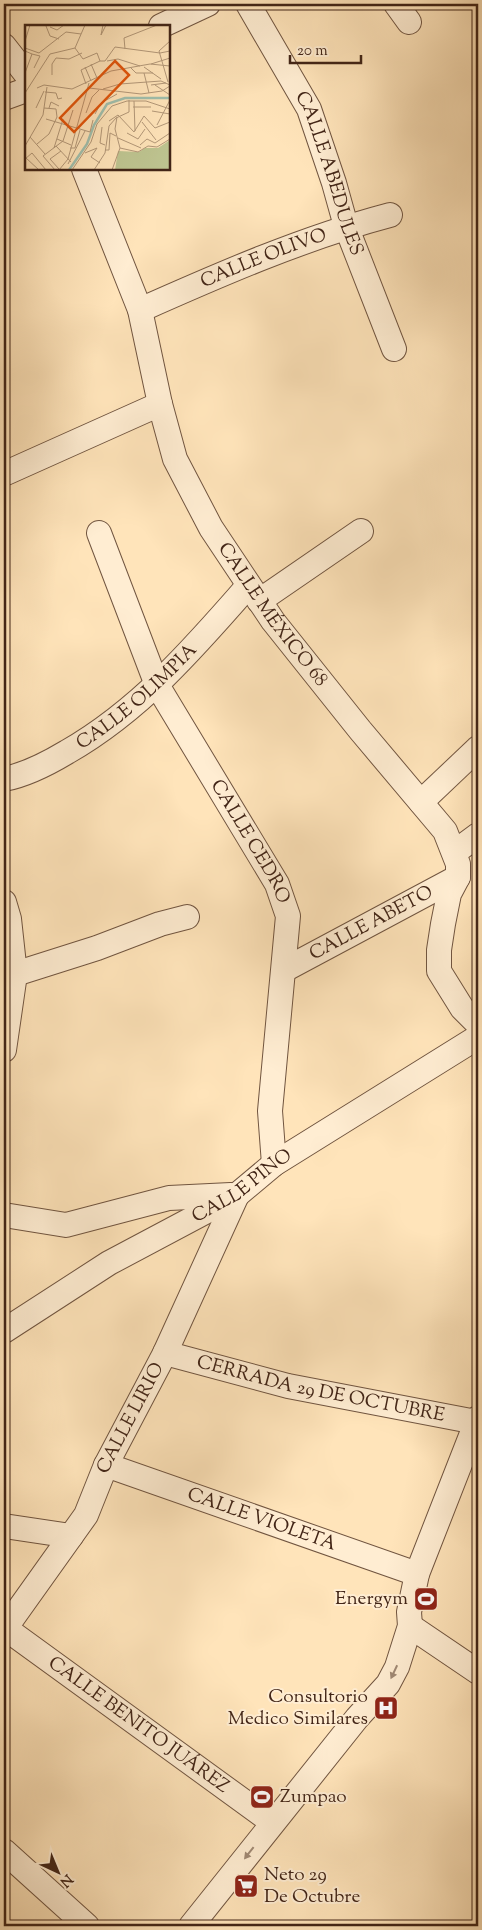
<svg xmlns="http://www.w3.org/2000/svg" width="482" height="1930" font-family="'Sorts Mill Goudy',serif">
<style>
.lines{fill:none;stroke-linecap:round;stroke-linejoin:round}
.minor-casing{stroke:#715540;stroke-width:26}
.minor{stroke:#ffedd2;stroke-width:24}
.oneway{fill:#a08974}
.labels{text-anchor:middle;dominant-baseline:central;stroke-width:4;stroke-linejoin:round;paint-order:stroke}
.street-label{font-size:19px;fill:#422517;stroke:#ffedd2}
.poi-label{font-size:19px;fill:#422517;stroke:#ffedd2;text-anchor:end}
.inset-river{fill:none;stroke:#a0bfad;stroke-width:2.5}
.inset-road{fill:none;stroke:#b39879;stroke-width:1}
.view{fill:#e0560d;fill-opacity:0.15;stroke:#e0560d;stroke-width:2.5}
.inset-edge{fill:none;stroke:#422517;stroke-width:2.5}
</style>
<rect width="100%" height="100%" fill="#ffe4ba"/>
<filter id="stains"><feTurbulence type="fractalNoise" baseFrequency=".004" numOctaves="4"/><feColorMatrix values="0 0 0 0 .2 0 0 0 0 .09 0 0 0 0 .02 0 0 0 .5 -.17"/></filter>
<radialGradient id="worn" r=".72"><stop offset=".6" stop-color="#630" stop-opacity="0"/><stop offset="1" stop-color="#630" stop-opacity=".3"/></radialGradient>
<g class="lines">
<defs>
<g id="minor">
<path id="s1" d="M 248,4 L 309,109 L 334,183 L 346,226 L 394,349"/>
<path d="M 396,4 L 409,22"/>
<path d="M 161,26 L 208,4"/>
<path d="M 4,46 L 26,74"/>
<path d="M 4,98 L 26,90"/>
<path id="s2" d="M 84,169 L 140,310 L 160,404 L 175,459 L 211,528 L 273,621 L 360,730 L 445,831 L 458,864 L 458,877 L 449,894 L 443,924 L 439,950 L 439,971 L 462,1008 L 478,1024"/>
<path id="s3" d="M 140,310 C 221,274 303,238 390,215"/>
<path d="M 6,473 L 160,404"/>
<path id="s4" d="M 99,533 L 157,685 L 277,884 L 288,916 L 270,1111 L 274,1164"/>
<path d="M 259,601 L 361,531"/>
<path id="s5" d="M 4,779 C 26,775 47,764 67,752 C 139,711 194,648 248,586"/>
<path d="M 421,802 L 478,748"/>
<path d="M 455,852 L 478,835"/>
<path d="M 4,902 L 9,919 L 15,974 L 4,1050"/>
<path id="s6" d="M 284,970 L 458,877"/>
<path d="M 15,974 L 97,948 L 160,924 L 187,917"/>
<path d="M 4,1215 L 66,1225 L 169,1198 L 231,1195"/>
<path id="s7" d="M 4,1331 L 109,1263 L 237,1195 L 274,1164 L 478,1037"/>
<path id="s8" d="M 165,1353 L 288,1386 L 476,1422"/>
<path id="s9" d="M 106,1465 L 417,1574"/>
<path d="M 4,1526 L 71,1536"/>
<path d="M 410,1626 L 478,1672"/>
<path id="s10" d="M 5,1628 L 272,1822"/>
<path id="s11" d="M 4,1630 L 86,1515 L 106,1465 L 165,1353 L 237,1195"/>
<path d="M 4,1851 L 87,1926"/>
<path d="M 191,1926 L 357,1718 L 388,1684 L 397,1667 L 410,1626 L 409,1612 L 417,1574 L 478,1418"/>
</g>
</defs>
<!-- minor casing -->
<use href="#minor" class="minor-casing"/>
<!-- minor -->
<use href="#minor" class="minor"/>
</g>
<!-- one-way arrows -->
<defs><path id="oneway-solid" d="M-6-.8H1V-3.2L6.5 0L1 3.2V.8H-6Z" transform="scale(1.25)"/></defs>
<g class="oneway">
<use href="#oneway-solid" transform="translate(394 1672) rotate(115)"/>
<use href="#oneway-solid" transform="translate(249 1853) rotate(128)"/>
</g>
<!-- icons -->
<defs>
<symbol id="stadium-square" viewBox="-11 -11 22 22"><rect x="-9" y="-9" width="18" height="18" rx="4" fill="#8f2418" stroke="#ffedd2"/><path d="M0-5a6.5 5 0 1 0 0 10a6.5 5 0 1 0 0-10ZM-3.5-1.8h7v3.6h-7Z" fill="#fff"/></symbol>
<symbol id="hospital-square" viewBox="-11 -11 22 22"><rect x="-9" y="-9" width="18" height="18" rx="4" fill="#8f2418" stroke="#ffedd2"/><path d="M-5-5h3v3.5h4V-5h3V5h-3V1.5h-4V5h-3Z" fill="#fff"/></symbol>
<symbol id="supermarket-square" viewBox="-11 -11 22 22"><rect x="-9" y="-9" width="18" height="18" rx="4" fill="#8f2418" stroke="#ffedd2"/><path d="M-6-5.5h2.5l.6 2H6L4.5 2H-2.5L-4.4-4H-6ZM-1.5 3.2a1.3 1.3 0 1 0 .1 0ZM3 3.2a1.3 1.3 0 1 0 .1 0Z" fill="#fff"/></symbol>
</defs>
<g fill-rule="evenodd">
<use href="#stadium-square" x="412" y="1585" width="28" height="28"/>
<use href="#hospital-square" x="372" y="1694" width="28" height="28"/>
<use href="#stadium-square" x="248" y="1783" width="28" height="28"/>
<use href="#supermarket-square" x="232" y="1872" width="28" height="28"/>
</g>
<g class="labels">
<!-- street labels -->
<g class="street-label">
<text stroke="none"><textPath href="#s1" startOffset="189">CALLE ABEDULES</textPath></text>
<text stroke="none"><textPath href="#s3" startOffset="134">CALLE OLIVO</textPath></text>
<text stroke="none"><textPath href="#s2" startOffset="489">CALLE MÉXICO 68</textPath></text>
<text stroke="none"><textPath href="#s5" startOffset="158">CALLE OLIMPIA</textPath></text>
<text stroke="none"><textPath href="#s4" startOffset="345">CALLE CEDRO</textPath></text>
<text stroke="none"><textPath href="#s6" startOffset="99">CALLE ABETO</textPath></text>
<text stroke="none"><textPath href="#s7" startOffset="279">CALLE PINO</textPath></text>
<text stroke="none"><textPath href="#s8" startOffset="160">CERRADA 29 DE OCTUBRE</textPath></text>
<text stroke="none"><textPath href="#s11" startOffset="248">CALLE LIRIO</textPath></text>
<text stroke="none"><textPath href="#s9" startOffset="165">CALLE VIOLETA</textPath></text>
<text stroke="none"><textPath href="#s10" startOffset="165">CALLE BENITO JUÁREZ</textPath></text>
</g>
<!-- poi labels -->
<g class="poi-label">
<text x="408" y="1599">Energym</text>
<text x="368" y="1697">Consultorio<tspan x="368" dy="22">Medico Similares</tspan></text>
<text x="280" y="1797" text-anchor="start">Zumpao</text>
<text x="264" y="1875" text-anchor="start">Neto 29<tspan x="264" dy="22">De Octubre</tspan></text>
</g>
</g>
<!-- overview -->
<g transform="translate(25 25)">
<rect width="145" height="145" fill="#ffe4ba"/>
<path d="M 145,115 L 145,145 L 90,145 L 93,126 L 114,127 L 120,123 L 133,123 Z" fill="#bec591"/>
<path class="inset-river" d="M 44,145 L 62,119 L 69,100 L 82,79 L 100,73 L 145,73"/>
<path class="inset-road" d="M 78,0 L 76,10 L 81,0M 21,1 L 25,11 L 34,14M 25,2 L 32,5 L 39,0M 0,16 L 5,0M 0,23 L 14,28 L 41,7 L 56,9M 50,23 L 58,34 L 72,28 L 75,36 L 80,36M 100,24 L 99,13 L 132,0M 0,26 L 7,29 L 0,48M 7,29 L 15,31 L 9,43M 80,36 L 90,22 L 135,28 L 145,26M 82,36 L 93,34 L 115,41M 66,39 L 72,53M 126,39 L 145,33M 60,42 L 66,56M 119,42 L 136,54M 106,43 L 111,48 L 128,48M 119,48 L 124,68M 27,50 L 27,39 L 31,33 L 44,34 L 57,28M 143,57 L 134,26 L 145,16M 61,59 L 56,45 L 75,36M 126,60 L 141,58M 130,60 L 145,70M 12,63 L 19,60 L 47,64 L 86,46 L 125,39 L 145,41M 64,63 L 116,69 L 137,66 L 145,61M 78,64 L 95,59 L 136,56 L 145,60M 20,67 L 31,68 L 33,74 L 37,73M 0,68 L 25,29 L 50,23 L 60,0M 109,76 L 110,106M 108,82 L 126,82M 11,83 L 19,66M 24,83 L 26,77 L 34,81M 127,86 L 145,89M 61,88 L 67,72 L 74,65M 70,89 L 76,78 L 92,69M 92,92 L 90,104 L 95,123M 21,94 L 65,107 L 68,95M 84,96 L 93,90 L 109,107 L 119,91 L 130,103 L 145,97M 117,97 L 131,115M 132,100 L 145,75M 77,102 L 75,118 L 80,120M 102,108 L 113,114 L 120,104M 5,112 L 20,129M 93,113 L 116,123M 32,114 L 46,120M 12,119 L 24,109 L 32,92 L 31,84 L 19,83M 115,120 L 122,114 L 130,118 L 145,108M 0,121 L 18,90 L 22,62M 31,121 L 46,137M 29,123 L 38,94M 45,123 L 50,123 L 55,105M 95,123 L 113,127 L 123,121 L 132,122 L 145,114M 80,125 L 84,125 L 85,108 L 91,111M 60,128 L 72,123 L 66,132 L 75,138M 1,133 L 14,145M 0,134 L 7,128 L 21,145M 43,139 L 60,106M 34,144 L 25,134 L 36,126M 30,145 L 18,131 L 38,116 L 48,85M 34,145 L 43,134 L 64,58M 47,145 L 66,117 L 72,99 L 87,81 L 102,76 L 121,76 L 145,84M 69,145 L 80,128 L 84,101 L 91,93 L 104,87 L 104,75M 87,145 L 95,123"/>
<path class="view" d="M 90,36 L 104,50 L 49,107 L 35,93 Z"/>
<rect width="145" height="145" class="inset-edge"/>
</g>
<!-- margin -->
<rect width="482" height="1930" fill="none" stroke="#ffe4ba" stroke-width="20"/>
<rect x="5" y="5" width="472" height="1920" fill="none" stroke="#422517" stroke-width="2.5"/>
<rect x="10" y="10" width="462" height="1910" fill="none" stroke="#422517"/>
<!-- north arrow -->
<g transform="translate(58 1872) rotate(136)" stroke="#ffedd2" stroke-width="4" paint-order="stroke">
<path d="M0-4L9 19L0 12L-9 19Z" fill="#422517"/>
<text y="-8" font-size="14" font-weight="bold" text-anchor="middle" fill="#422517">N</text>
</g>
<!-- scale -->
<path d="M290 55v8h71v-8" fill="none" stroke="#422517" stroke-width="2.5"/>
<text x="297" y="55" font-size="15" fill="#422517" stroke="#ffedd2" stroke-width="4" paint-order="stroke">20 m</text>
<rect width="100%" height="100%" filter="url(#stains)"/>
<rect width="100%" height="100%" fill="url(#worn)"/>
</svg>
